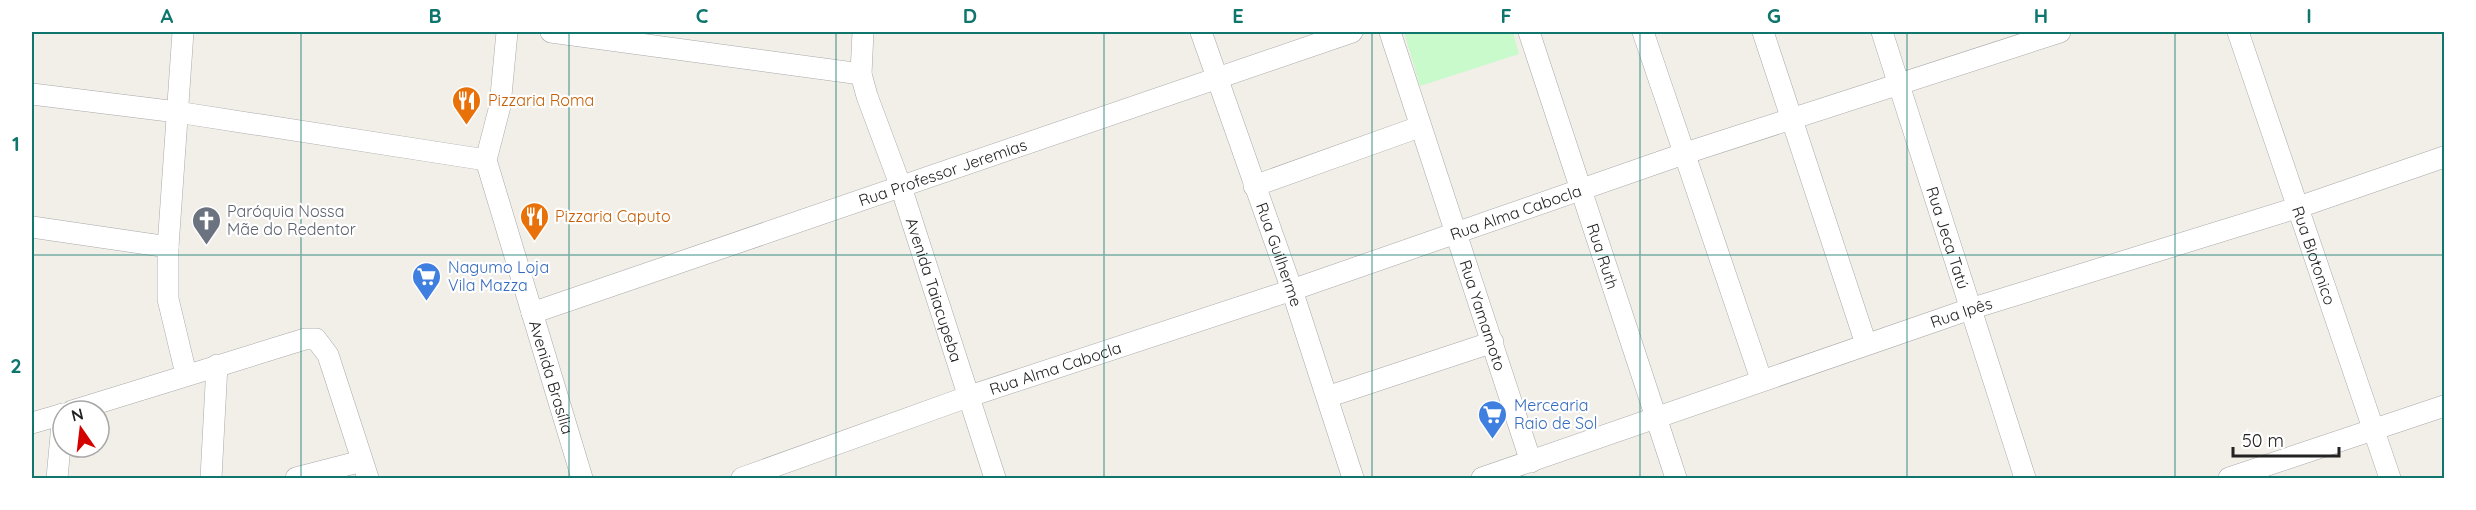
<svg xmlns="http://www.w3.org/2000/svg" width="2476" height="510" font-family="Quicksand,sans-serif">
<style>
.park{fill:#c8facc}
.lines{fill:none;stroke-linecap:round;stroke-linejoin:round}
.minor-casing{stroke:#a9a9a9;stroke-width:22}
.minor{stroke:#fff;stroke-width:21}
.grid{fill:none;stroke:#0f766e;stroke-width:1.5;stroke-opacity:0.55}
.labels{text-anchor:middle;dominant-baseline:central;stroke-width:4.5;stroke-linejoin:round;paint-order:stroke}
.food-label{font-size:16px;fill:#c56008;stroke:#fff;text-anchor:start}
.street-label{font-size:16px;fill:#222;stroke:#fff}
.worship-label{font-size:16px;fill:#5b616d;stroke:#fff;text-anchor:start}
.shop-label{font-size:16px;fill:#366cbe;stroke:#fff;text-anchor:start}
.neatline{fill:none;stroke:#0f766e;stroke-width:2}
.grid-label{font-size:20px;text-anchor:middle;font-weight:bold;fill:#0f766e}
</style>
<rect width="100%" height="100%" fill="#f2efe9"/>
<!-- park -->
<path class="park" d="M 1404,32 L 1513,32 L 1519,54 L 1420,86 Z"/>
<g class="lines">
<defs>
<g id="minor">
<path d="M 183,32 L 168,247 L 168,299 L 186,374"/>
<path id="s1" d="M 507,32 L 500,106 L 486,160 L 582,478"/>
<path d="M 551,32 L 861,74"/>
<path id="s2" d="M 863,32 L 861,74 L 867,96 L 901,187 L 995,478"/>
<path id="s3" d="M 1201,32 L 1292,290 L 1353,478"/>
<path id="s4" d="M 1390,32 L 1531,462"/>
<path id="s5" d="M 1529,32 L 1676,478"/>
<path d="M 1643,32 L 1761,379"/>
<path d="M 1763,32 L 1866,344"/>
<path id="s6" d="M 1882,32 L 2025,478"/>
<path id="s7" d="M 2238,32 L 2390,478"/>
<path d="M 32,94 L 177,112 L 486,160"/>
<path d="M 1254,186 L 1419,127"/>
<path d="M 32,227 L 168,247"/>
<path id="s8" d="M 532,313 L 1352,32"/>
<path d="M 1327,397 L 1493,342"/>
<path d="M 72,411 L 305,339 L 316,339 L 328,355 L 368,478"/>
<path d="M 32,423 L 63,414"/>
<path d="M 57,478 L 63,414"/>
<path d="M 211,478 L 217,365"/>
<path d="M 296,478 L 362,461"/>
<path id="s9" d="M 742,478 L 970,396 L 1292,290 L 1686,153 L 2060,32"/>
<path id="s10" d="M 1482,478 L 1970,309 L 2299,207 L 2444,157"/>
<path d="M 2229,478 L 2444,406"/>
</g>
</defs>
<!-- minor casing -->
<use href="#minor" class="minor-casing"/>
<!-- minor -->
<use href="#minor" class="minor"/>
</g>
<!-- grid -->
<path class="grid" d="M 301,32 L 301,478M 569,32 L 569,478M 836,32 L 836,478M 1104,32 L 1104,478M 1372,32 L 1372,478M 1640,32 L 1640,478M 1907,32 L 1907,478M 2175,32 L 2175,478M 32,255 L 2444,255"/>
<!-- icons -->
<defs>
<symbol id="restaurant-pin" viewBox="-11 -11 22 30"><path d="M0 17L-7.5 6A9.5 9.5 0 1 1 7.5 6Z" fill="#e8710a" stroke="#fff"/><path d="M-5-6h1v4h1v-4h1v4h1v-4h1v5L-1.5 .5V6h-2V.5L-5-1ZM5-6V6H3V1.5H1.5Q1.5-4 5-6Z" fill="#fff"/></symbol>
<symbol id="church-pin" viewBox="-11 -11 22 30"><path d="M0 17L-7.5 6A9.5 9.5 0 1 1 7.5 6Z" fill="#6b7280" stroke="#fff"/><path d="M-1.2-6h2.4v3.5h3.3v2.4h-3.3V6h-2.4V-.1h-3.3v-2.4h3.3Z" fill="#fff"/></symbol>
<symbol id="supermarket-pin" viewBox="-11 -11 22 30"><path d="M0 17L-7.5 6A9.5 9.5 0 1 1 7.5 6Z" fill="#3f7fe0" stroke="#fff"/><path d="M-6-5.5h2.5l.6 2H6L4.5 2H-2.5L-4.4-4H-6ZM-1.5 3.2a1.3 1.3 0 1 0 .1 0ZM3 3.2a1.3 1.3 0 1 0 .1 0Z" fill="#fff"/></symbol>
</defs>
<g fill-rule="evenodd">
<use href="#restaurant-pin" x="450" y="84" width="33" height="45"/>
<use href="#restaurant-pin" x="518" y="200" width="33" height="45"/>
<use href="#church-pin" x="190" y="204" width="33" height="45"/>
<use href="#supermarket-pin" x="410" y="260" width="33" height="45"/>
<use href="#supermarket-pin" x="1476" y="398" width="33" height="45"/>
</g>
<g class="labels">
<!-- food labels -->
<g class="food-label">
<text x="488" y="100">Pizzaria Roma</text>
<text x="555" y="216">Pizzaria Caputo</text>
</g>
<!-- street labels -->
<g class="street-label">
<text stroke="none"><textPath href="#s8" startOffset="434">Rua Professor Jeremias</textPath></text>
<text stroke="none"><textPath href="#s9" startOffset="818">Rua Alma Cabocla</textPath></text>
<text stroke="none"><textPath href="#s6" startOffset="216">Rua Jeca Tatú</textPath></text>
<text stroke="none"><textPath href="#s3" startOffset="236">Rua Guilherme</textPath></text>
<text stroke="none"><textPath href="#s5" startOffset="236">Rua Ruth</textPath></text>
<text stroke="none"><textPath href="#s7" startOffset="236">Rua Biotonico</textPath></text>
<text stroke="none"><textPath href="#s2" startOffset="270">Avenida Taiacupeba</textPath></text>
<text stroke="none"><textPath href="#s10" startOffset="507">Rua Ipês</textPath></text>
<text stroke="none"><textPath href="#s4" startOffset="298">Rua Yamamoto</textPath></text>
<text stroke="none"><textPath href="#s9" startOffset="332">Rua Alma Cabocla</textPath></text>
<text stroke="none"><textPath href="#s1" startOffset="357">Avenida Brasília</textPath></text>
</g>
<!-- worship labels -->
<g class="worship-label">
<text x="227" y="211">Paróquia Nossa<tspan x="227" dy="18">Mãe do Redentor</tspan></text>
</g>
<!-- shop labels -->
<g class="shop-label">
<text x="448" y="267">Nagumo Loja<tspan x="448" dy="18">Vila Mazza</tspan></text>
<text x="1514" y="405">Mercearia<tspan x="1514" dy="18">Raio de Sol</tspan></text>
</g>
</g>
<!-- border -->
<rect width="2476" height="510" fill="none" stroke="#ffffff" stroke-width="66"/>
<!-- north arrow -->
<g transform="translate(81 429) rotate(346)"><circle r="28" fill="#ffffff" stroke="#a7a7a7" stroke-width="1.5"/>
<path d="M0-4.5L10 22L0 15L-10 22Z" fill="#d40000"/>
<text y="-9" font-size="16" font-weight="bold" text-anchor="middle" fill="#222222">N</text>
</g>
<!-- scale -->
<path d="M2233 447v9h106v-9" fill="none" stroke="#222222" stroke-width="3"/>
<text x="2242" y="447" font-size="18" fill="#222222" stroke="#ffffff" stroke-width="4.5" paint-order="stroke">50 m</text>
<rect x="33" y="33" width="2410" height="444" class="neatline"/>
<g class="grid-label">
<text x="167" y="23">A</text>
<text x="435" y="23">B</text>
<text x="702" y="23">C</text>
<text x="970" y="23">D</text>
<text x="1238" y="23">E</text>
<text x="1506" y="23">F</text>
<text x="1774" y="23">G</text>
<text x="2041" y="23">H</text>
<text x="2309" y="23">I</text>
<text x="16" y="151">1</text>
<text x="16" y="373">2</text>
</g>
</svg>
